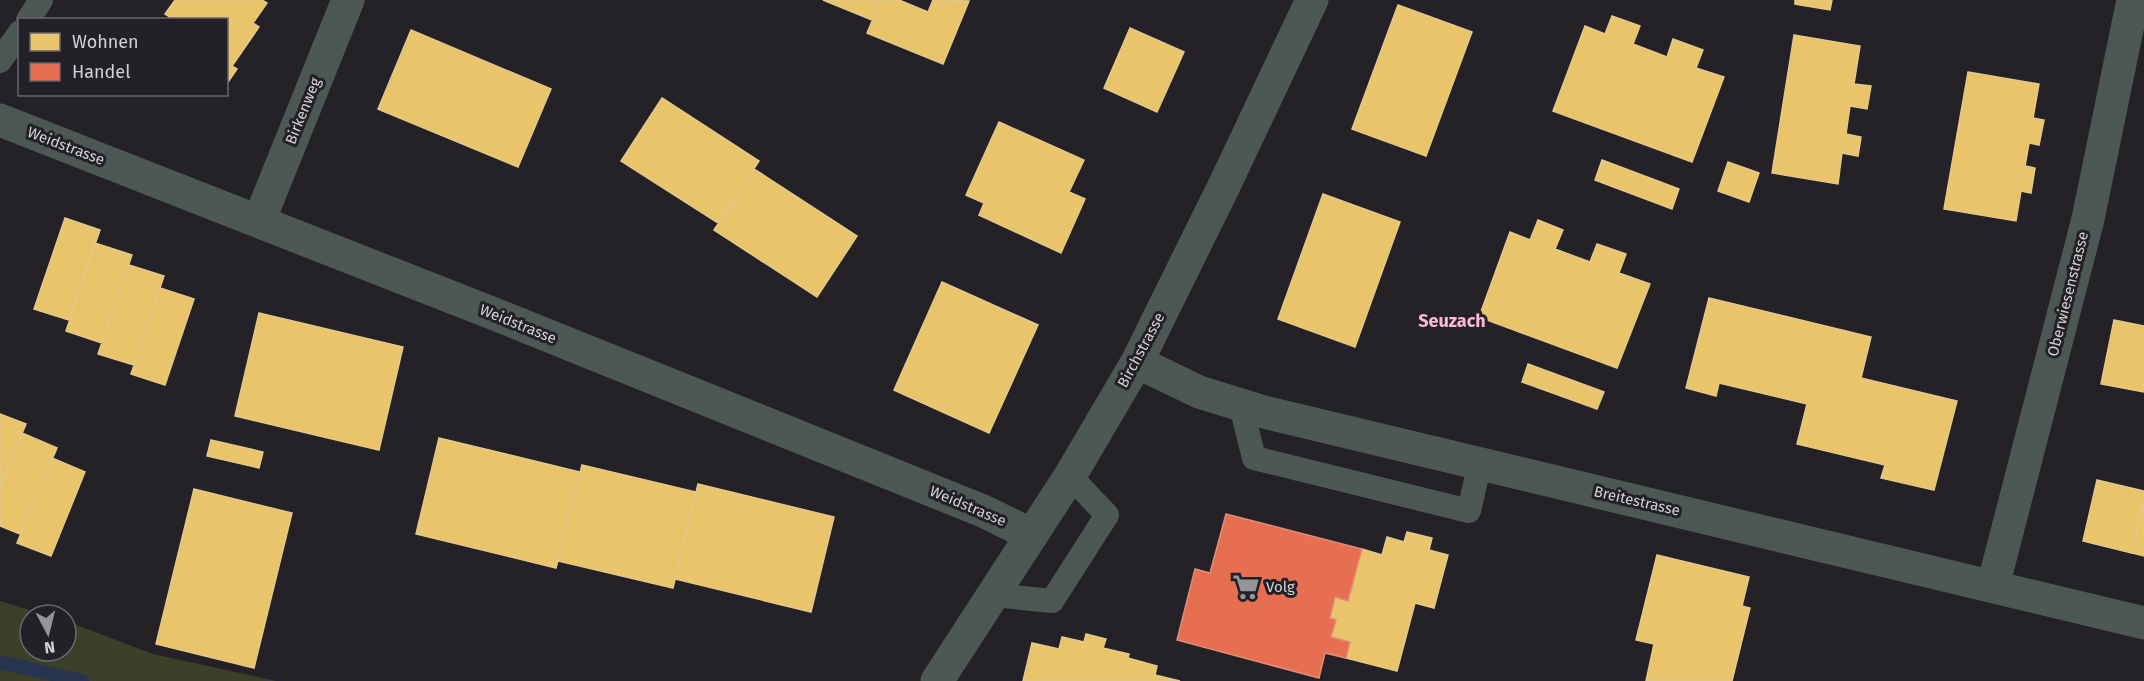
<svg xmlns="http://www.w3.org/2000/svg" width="2144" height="681" font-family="'Fira Sans',sans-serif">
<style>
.green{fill:#3d4029}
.homes{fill:#e9c46a;stroke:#e2c88a;stroke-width:1.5}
.shops{fill:#e76f51;stroke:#e18c79;stroke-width:1.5}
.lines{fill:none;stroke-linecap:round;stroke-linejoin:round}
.stream{stroke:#27344f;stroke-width:14}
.lane{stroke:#4d5854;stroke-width:24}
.street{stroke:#4d5854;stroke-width:33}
.labels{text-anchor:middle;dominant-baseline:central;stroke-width:6;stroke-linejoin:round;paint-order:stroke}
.street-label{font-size:15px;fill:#d2d1d5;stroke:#232127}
.poi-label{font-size:15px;fill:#d2d1d5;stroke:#232127;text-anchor:start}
.quarter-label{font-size:18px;font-weight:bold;fill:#f9b9d2;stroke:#232127}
</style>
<rect width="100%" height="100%" fill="#242226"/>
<!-- green -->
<path class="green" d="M 0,601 L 46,615 L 30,615 L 30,651 L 66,651 L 66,621 L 153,654 L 276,681 L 0,681 Z"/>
<!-- homes -->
<path class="homes" d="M 175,0 L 262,0 L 267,3 L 253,23 L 259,27 L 232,66 L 237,69 L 226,85 L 226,20 L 168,20 L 170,17 L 165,14 Z
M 823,0 L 881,0 L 872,20 Z
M 881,0 L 899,0 L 928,12 L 933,0 L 969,1 L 943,64 L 867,33 Z
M 1795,0 L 1832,0 L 1830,10 L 1795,4 Z
M 1398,5 L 1472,32 L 1426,156 L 1352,129 Z
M 1612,16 L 1640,26 L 1633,44 L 1667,57 L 1673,39 L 1703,50 L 1696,68 L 1724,77 L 1692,162 L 1553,111 L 1585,26 L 1605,34 Z
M 1130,28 L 1184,52 L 1157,112 L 1104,88 Z
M 411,30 L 551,89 L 518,167 L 378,109 Z
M 1794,35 L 1860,46 L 1854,84 L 1871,86 L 1867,109 L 1850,106 L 1846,134 L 1861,137 L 1858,156 L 1842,153 L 1838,184 L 1772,173 Z
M 1968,72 L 2039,84 L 2033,118 L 2044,120 L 2039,145 L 2029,143 L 2025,166 L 2035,168 L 2031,193 L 2021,191 L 2016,221 L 1944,209 Z
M 662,98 L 759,161 L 718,223 L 621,161 Z
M 999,122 L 1084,160 L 1069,192 L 1085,199 L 1061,253 L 979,215 L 984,203 L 966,195 Z
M 1602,160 L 1679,189 L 1672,209 L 1595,180 Z
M 1728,162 L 1759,173 L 1749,202 L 1718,191 Z
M 754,169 L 857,236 L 817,297 L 714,230 Z
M 1323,194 L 1400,222 L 1355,347 L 1278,319 Z
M 65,218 L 100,230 L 69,320 L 34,309 Z
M 1538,220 L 1563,230 L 1555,249 L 1590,262 L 1597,244 L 1626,254 L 1619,273 L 1650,284 L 1617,368 L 1479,317 L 1510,232 L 1530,240 Z
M 95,243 L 132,255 L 102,343 L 66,331 Z
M 129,265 L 164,276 L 134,365 L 98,354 Z
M 942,282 L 1038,325 L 989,433 L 894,390 Z
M 160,288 L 194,299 L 165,385 L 131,374 Z
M 1709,298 L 1871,337 L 1861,378 L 1957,401 L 1934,490 L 1881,478 L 1885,465 L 1797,444 L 1807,404 L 1719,383 L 1716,396 L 1686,388 Z
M 259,313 L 403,347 L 379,450 L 235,416 Z
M 2114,320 L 2144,326 L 2144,392 L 2101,384 Z
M 1528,364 L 1604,392 L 1597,409 L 1522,382 Z
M 0,414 L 26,424 L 0,487 Z
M 22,433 L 57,448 L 20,534 L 0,526 L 0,487 Z
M 439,438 L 580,472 L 556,568 L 416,534 Z
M 211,440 L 263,452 L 259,468 L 207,456 Z
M 52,458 L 85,472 L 51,556 L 17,543 Z
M 582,465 L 696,492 L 673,588 L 558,561 Z
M 2097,480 L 2144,491 L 2144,501 L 2132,553 L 2083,541 Z
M 698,484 L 834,517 L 811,612 L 675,579 Z
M 194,489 L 292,513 L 254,668 L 156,644 Z
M 2144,501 L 2144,556 L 2132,553 Z
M 1407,532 L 1432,538 L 1429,550 L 1448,555 L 1434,608 L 1415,603 L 1397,671 L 1346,658 L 1350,642 L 1331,637 L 1336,620 L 1330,618 L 1335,597 L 1348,601 L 1362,549 L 1382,555 L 1387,537 L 1404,542 Z
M 1657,555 L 1749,577 L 1742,606 L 1750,608 L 1732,681 L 1646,681 L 1654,644 L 1636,640 Z
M 1086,634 L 1106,639 L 1103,648 L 1129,654 L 1128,658 L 1157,666 L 1155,675 L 1180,681 L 1023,681 L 1032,643 L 1059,649 L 1062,637 L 1084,642 Z"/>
<!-- shops -->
<path class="shops" d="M 1226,514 L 1362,549 L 1348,601 L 1335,597 L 1330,618 L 1336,620 L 1331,637 L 1350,642 L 1346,658 L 1325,653 L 1319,678 L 1177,640 L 1195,569 L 1210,573 Z"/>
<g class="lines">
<!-- stream -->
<path class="stream" d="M 0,662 L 82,681"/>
<!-- lane -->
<path class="lane" d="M 28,20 L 41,0
M 0,61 L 20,32
M 1241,406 L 1254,458 L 1469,511 L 1480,463
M 993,595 L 1052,601 L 1107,515 L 1070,476"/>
<!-- street -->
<path class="street" d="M 0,120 L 507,319 L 983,511 L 1032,535
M 259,221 L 348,0
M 1137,362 L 1199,392 L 1264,412 L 2144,623
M 1993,586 L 2088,219 L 2133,0
M 937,681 L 1070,476 L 1137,362 L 1223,188 L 1312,0"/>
</g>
<!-- icons -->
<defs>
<symbol id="supermarket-bare" viewBox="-9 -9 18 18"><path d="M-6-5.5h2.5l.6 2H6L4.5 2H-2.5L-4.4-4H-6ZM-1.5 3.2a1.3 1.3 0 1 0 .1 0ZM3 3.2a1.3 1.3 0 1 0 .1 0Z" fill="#959498" stroke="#232127" stroke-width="2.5" paint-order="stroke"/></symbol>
</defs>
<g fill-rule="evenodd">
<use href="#supermarket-bare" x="1227" y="568" width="38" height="38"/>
</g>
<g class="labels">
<!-- street labels -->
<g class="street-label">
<text transform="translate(303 111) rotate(-68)">Birkenweg</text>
<text transform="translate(66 146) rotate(21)">Weidstrasse</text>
<text transform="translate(2068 294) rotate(-76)">Oberwiesenstrasse</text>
<text transform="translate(518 324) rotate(22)">Weidstrasse</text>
<text transform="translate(1141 350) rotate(-62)">Birchstrasse</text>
<text transform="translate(1637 501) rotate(13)">Breitestrasse</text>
<text transform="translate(968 506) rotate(23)">Weidstrasse</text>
</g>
<!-- poi labels -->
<g class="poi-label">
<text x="1266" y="587">Volg</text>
</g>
<!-- quarter labels -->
<g class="quarter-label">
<text x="1452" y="321">Seuzach</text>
</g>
</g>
<!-- legend -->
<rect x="18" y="18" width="210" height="78" fill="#232127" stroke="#69676d" stroke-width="1.5"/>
<rect x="30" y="33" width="30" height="18" fill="#e9c46a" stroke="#69676d" stroke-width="1.5"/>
<text x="72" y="48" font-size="18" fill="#d2d1d5">Wohnen</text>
<rect x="30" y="63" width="30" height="18" fill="#e76f51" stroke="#69676d" stroke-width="1.5"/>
<text x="72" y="78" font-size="18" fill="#d2d1d5">Handel</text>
<!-- north arrow -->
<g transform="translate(48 633) rotate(173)"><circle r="28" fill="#232127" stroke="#69676d" stroke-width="1.5"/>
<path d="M0-4.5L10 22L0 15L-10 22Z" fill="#959498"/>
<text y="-9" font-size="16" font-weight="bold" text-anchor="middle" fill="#d2d1d5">N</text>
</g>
</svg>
